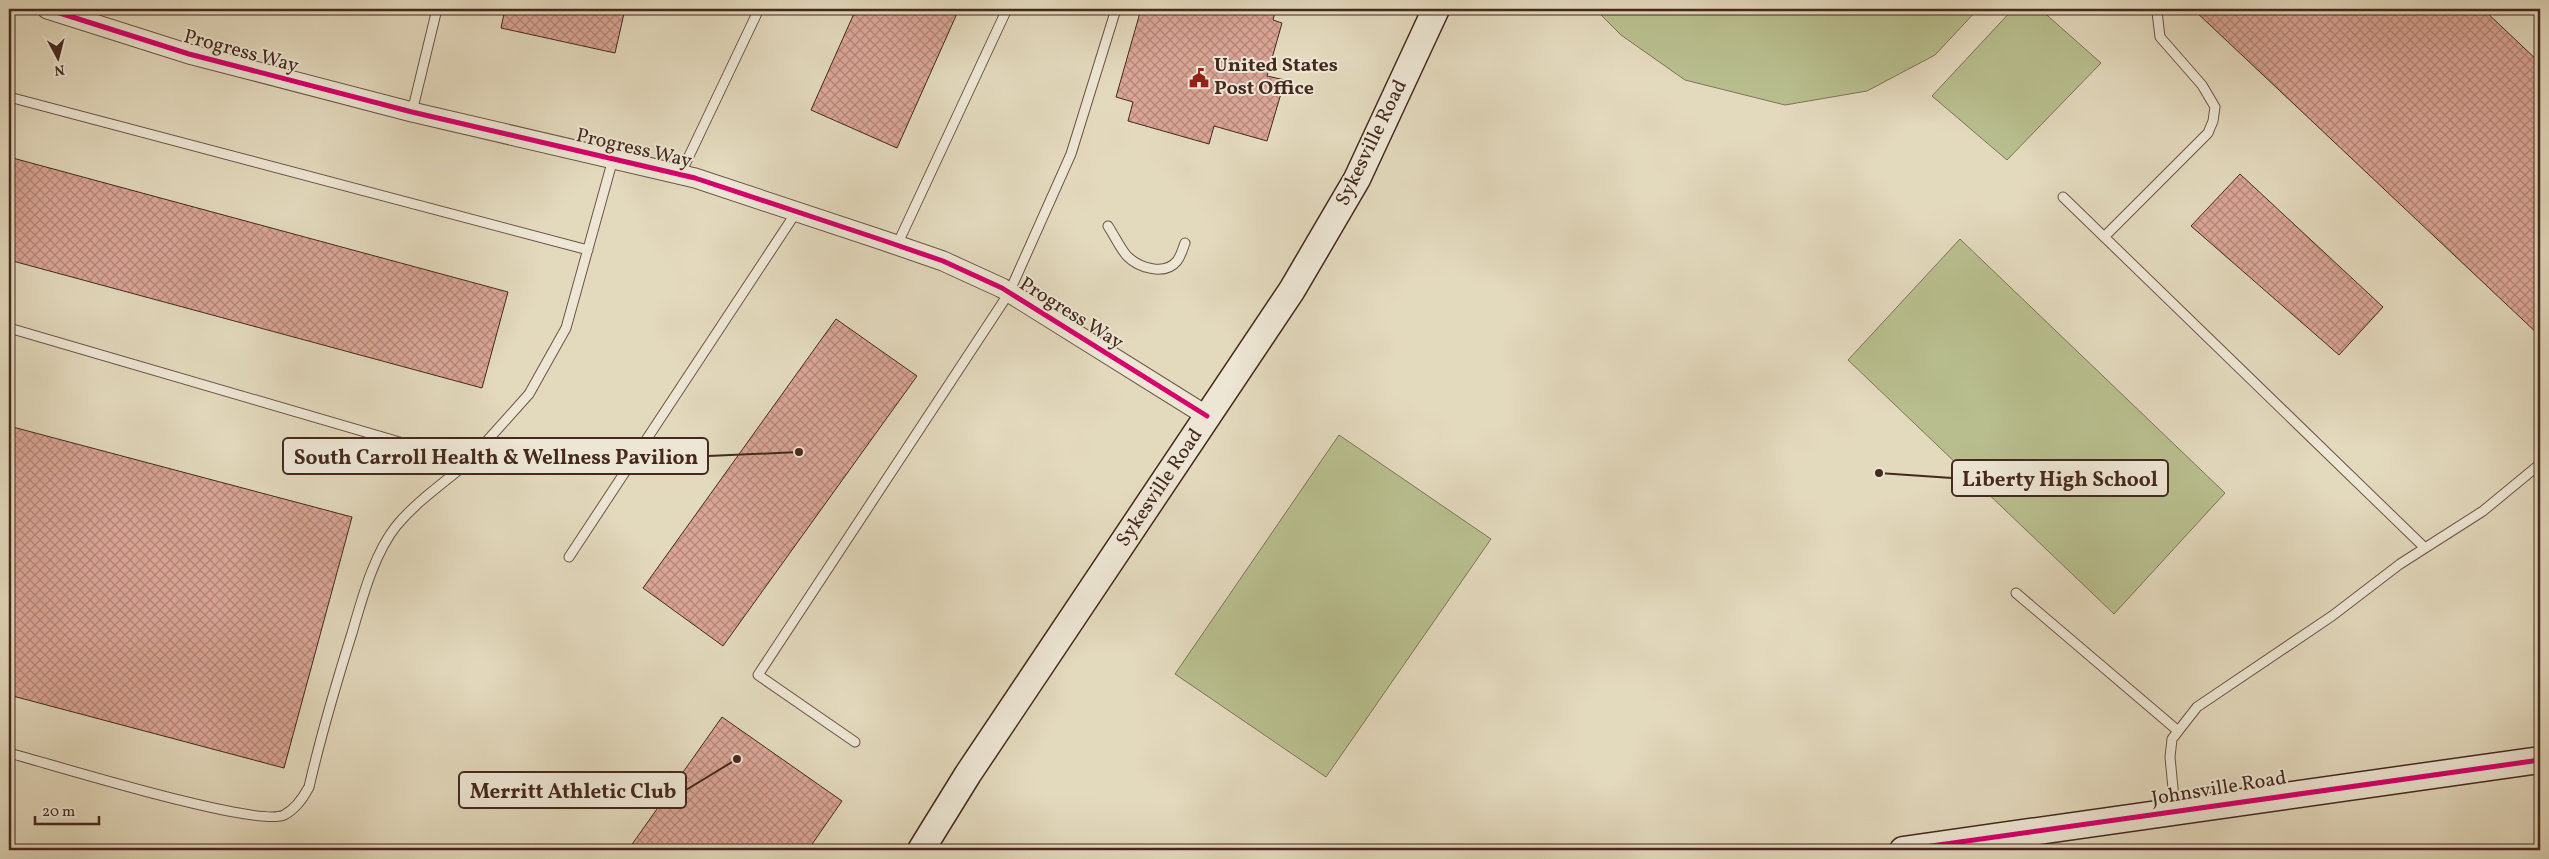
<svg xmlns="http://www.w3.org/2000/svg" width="2549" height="859" font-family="Vollkorn,serif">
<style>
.garden{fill:#b8be8e;stroke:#7e7456}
.building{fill:url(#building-cross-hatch);stroke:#45291e}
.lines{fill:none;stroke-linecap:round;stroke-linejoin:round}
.lane-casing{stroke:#6c5546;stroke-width:11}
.street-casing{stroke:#6c5546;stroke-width:21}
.secondary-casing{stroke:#45291e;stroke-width:29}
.lane{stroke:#ede6d4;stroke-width:9}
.street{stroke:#ede6d4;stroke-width:19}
.secondary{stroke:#ede6d4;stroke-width:26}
.cycleway-casing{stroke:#ede6d4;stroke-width:8}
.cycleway{stroke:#d6006c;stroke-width:5}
.labels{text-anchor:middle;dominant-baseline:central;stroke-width:4;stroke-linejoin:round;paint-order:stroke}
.street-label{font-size:20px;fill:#45291e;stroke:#ede6d4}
.poi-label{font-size:20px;font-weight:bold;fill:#45291e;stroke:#ede6d4;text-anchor:start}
.leader{fill:none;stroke:#45291e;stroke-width:2}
.callout-dot{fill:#45291e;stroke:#ede6d4;stroke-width:2}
.callout{fill:#ede6d4;stroke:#45291e;stroke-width:2}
.callout-label{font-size:21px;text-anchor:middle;font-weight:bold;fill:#45291e}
</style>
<defs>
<pattern id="building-cross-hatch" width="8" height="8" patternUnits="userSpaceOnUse" patternTransform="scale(1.25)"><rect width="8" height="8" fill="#daa596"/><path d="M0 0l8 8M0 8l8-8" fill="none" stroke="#b3867a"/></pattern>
</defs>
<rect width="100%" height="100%" fill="#e3d9bd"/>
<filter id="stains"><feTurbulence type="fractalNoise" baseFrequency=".004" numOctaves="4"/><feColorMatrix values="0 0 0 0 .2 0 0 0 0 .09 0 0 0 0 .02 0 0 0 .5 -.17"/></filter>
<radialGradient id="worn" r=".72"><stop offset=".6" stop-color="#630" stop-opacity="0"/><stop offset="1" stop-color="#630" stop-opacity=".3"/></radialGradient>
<!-- garden -->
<path class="garden" d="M 1595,9 L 1978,9 L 1935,55 L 1867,91 L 1785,105 L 1685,80 L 1621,35 Z
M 2013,9 L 2040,9 L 2101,63 L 2007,160 L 1932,96 Z
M 1960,239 L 2225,493 L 2114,614 L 1848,360 Z
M 1339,435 L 1491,539 L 1326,777 L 1175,674 Z"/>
<!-- building -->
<path class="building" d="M 505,9 L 625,9 L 615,53 L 501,28 Z
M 856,9 L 959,9 L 897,148 L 811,110 Z
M 1141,9 L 1276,9 L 1273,20 L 1282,23 L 1267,76 L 1285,80 L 1267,141 L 1214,126 L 1209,144 L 1128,121 L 1133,102 L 1116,97 Z
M 2193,9 L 2483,9 L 2540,63 L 2540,336 Z
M 9,157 L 508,292 L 482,388 L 9,260 Z
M 2240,174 L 2383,307 L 2339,355 L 2191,226 Z
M 836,319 L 917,376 L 723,646 L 643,588 Z
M 9,426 L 352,517 L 284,768 L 9,695 Z
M 722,717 L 842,801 L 808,850 L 628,850 Z"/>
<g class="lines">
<defs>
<path id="lane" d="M 9,97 L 588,250
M 412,112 L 437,9
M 680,175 L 759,9
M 2063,197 L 2425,548
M 1108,226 C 1114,235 1120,248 1127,256 C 1139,268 1165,276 1177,261 C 1181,256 1183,248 1185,243
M 2104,237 L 2208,133 L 2213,121 L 2215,107 L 2202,85 L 2160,37 L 2157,12
M 897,245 L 1007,9
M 9,328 L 468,462 L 529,394 L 566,328 L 613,159
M 569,557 L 797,211
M 2016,593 L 2177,730
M 855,742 L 758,675 L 1009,293 L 1071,154 L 1116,9
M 9,753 C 51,764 256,828 284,815 C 296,809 303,798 309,787 C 321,735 336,684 352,633 C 362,599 374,553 397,525 C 418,500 444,483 468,462
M 2175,809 L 2170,757 L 2172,739 L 2197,707 L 2332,616 L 2400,564 L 2483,511 L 2540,464"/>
<path id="street" d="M 47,9 L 189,54 L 251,70 L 412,112 L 695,178 L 882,240 L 943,261 L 1002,288 L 1207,416"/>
<path id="secondary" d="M 921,850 L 968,774 L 1292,290 L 1357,179 L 1436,9
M 1903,850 L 2540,760"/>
</defs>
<!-- lane casing -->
<use href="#lane" class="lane-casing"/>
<!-- street casing -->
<use href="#street" class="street-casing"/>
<!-- secondary casing -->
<use href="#secondary" class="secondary-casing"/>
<!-- lane -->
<use href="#lane" class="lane"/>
<!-- street -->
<use href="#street" class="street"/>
<!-- secondary -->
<use href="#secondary" class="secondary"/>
<defs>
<path id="cycleway" d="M 47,9 L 189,54 L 251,70 L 412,112 L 695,178 L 882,240 L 943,261 L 1002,288 L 1207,416
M 1903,850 L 2540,760"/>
</defs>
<!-- cycleway casing -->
<use href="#cycleway" class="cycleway-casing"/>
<!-- cycleway -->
<use href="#cycleway" class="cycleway"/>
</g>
<!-- icons -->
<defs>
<symbol id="civic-bare" viewBox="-9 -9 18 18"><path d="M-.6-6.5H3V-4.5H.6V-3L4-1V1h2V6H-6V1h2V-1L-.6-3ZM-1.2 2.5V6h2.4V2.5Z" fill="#8f2418" stroke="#ede6d4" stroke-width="2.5" paint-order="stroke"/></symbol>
</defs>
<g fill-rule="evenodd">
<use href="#civic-bare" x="1185" y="64" width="28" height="28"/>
</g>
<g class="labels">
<!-- street labels -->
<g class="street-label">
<text transform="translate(241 52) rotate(15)">Progress Way</text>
<text transform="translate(1372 143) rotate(-64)">Sykesville Road</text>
<text transform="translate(634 149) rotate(13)">Progress Way</text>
<text transform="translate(1071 314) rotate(32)">Progress Way</text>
<text transform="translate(1160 488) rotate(-56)">Sykesville Road</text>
<text transform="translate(2219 789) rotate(-9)">Johnsville Road</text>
</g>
<!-- poi labels -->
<g class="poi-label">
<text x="1214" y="66">United States<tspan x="1214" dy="23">Post Office</tspan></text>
</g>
</g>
<!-- callouts -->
<path class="leader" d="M799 452L708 456M1879 473L1952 478M737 759L686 790"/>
<g class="callout-dot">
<circle cx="799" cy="452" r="5"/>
<circle cx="1879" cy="473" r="5"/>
<circle cx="737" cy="759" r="5"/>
</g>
<g class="callout">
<rect x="283" y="438" width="425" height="36" rx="5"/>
<rect x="1952" y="460" width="216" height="36" rx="5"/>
<rect x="459" y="772" width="227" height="36" rx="5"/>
</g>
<g class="callout-label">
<text x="496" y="464">South Carroll Health &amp; Wellness Pavilion</text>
<text x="2060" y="486">Liberty High School</text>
<text x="573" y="798">Merritt Athletic Club</text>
</g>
<!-- margin -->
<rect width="2549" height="859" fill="none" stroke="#e3d9bd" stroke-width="30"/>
<rect x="10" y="10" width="2529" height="839" fill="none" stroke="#45291e" stroke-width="2.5"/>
<rect x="15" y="15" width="2519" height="829" fill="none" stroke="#45291e"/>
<!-- north arrow -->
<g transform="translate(58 58) rotate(173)" stroke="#ede6d4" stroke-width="4" paint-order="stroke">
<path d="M0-4L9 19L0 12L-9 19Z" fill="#45291e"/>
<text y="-8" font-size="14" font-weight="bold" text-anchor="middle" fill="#45291e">N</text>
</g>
<!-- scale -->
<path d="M35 816v8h64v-8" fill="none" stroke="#45291e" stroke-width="2.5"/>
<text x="42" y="816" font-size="15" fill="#45291e" stroke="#ede6d4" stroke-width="4" paint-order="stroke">20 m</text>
<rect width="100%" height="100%" filter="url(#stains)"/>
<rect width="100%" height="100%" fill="url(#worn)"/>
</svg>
